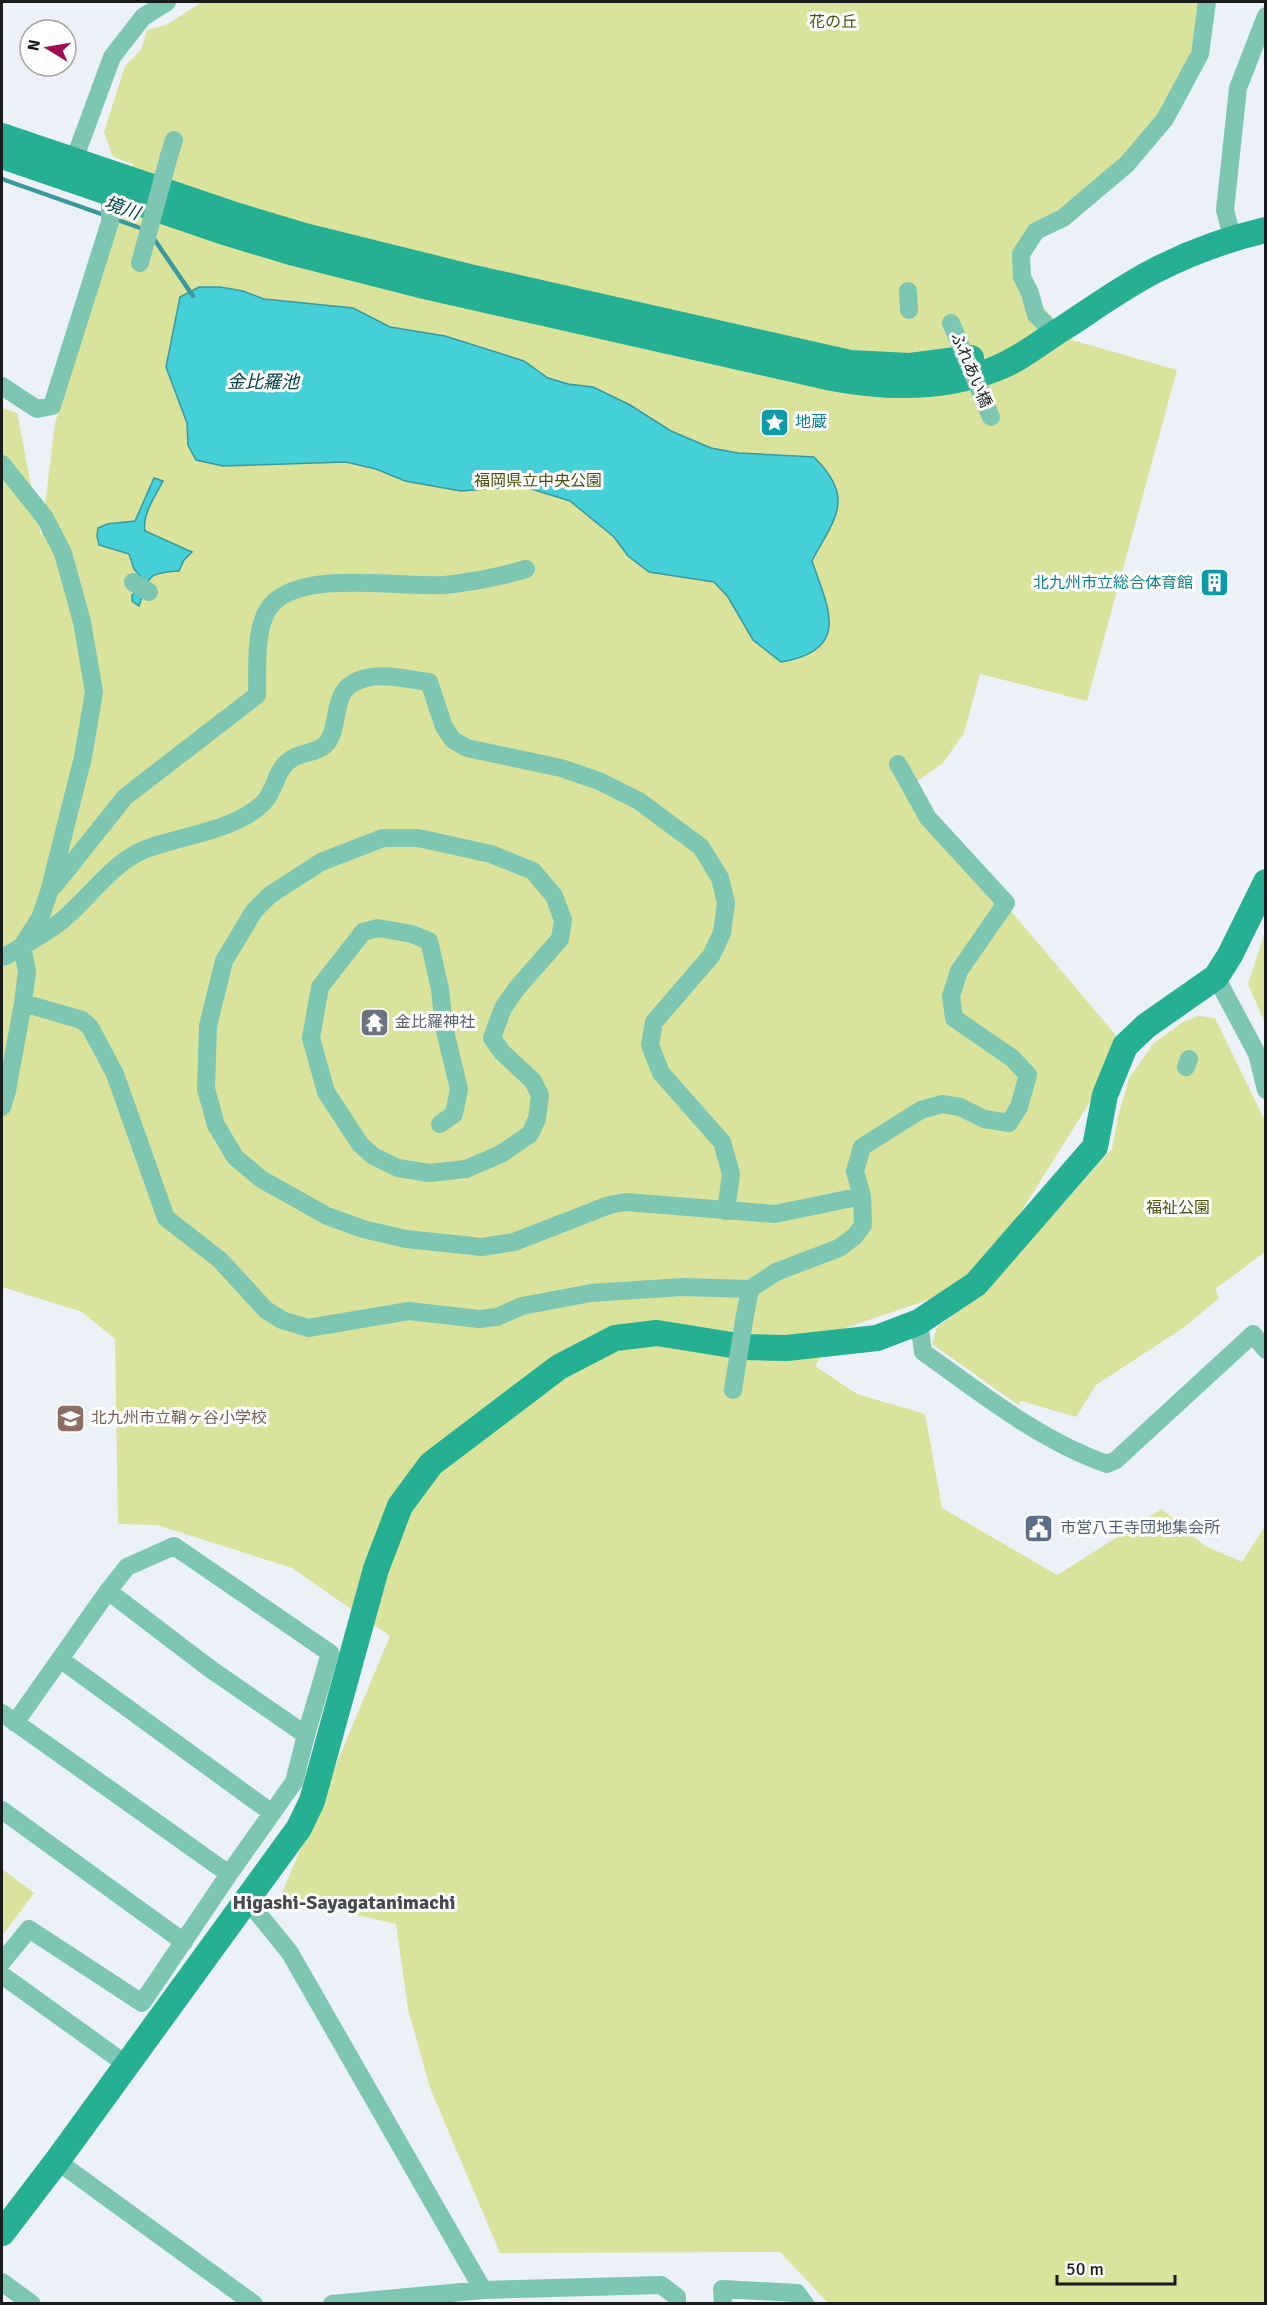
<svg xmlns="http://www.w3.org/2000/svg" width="1267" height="2305" font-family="Signika,'Noto Sans JP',sans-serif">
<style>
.green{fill:#d9e39c}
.water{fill:#45cfd7;stroke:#38999f;stroke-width:1.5}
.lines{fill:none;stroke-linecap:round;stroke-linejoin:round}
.stream{stroke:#38999f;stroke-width:4.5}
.street{stroke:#7cc6b2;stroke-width:18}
.secondary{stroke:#25af93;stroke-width:26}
.street-bridge{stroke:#7cc6b2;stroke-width:18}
.labels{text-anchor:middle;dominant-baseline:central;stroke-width:6;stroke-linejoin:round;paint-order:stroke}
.park-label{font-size:16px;fill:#4a510b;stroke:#fff}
.street-label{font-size:16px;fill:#191b1d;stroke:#fff}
.culture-label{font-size:16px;fill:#0d838f;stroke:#fff;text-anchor:start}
.worship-label{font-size:16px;fill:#5b616d;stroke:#fff;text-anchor:start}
.education-label{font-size:16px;fill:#785e54;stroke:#fff;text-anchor:start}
.service-label{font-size:16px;fill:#4e5e75;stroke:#fff;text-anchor:start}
.water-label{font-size:18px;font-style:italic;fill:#004043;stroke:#fff}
.quarter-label{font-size:20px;font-weight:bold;fill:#454a4e;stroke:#fff}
</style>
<rect width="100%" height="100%" fill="#ebf1f7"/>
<!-- green -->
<path class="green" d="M 202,2 L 1199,2 L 1191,51 L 1178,87 L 1129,156 L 1065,207 L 1023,235 L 1030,292 L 1072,340 L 1177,370 L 1087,701 L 980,674 L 964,733 L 942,764 L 907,788 L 1125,1046 L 976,1284 L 836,1331 L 815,1366 L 857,1394 L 925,1414 L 942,1508 L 1057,1575 L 1162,1509 L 1205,1546 L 1242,1562 L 1265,1526 L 1265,2303 L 828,2303 L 780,2252 L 500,2253 L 430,2088 L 408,2009 L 396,1924 L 344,1912 L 292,1905 L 282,1893 L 390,1636 L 292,1568 L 157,1525 L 118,1524 L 115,1339 L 82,1312 L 2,1287 L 2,408 L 17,413 L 41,537 L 55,423 L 133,164 L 113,157 L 104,132 L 125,66 L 141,50 L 147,30 L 166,25 Z
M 1265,932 L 1265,1023 L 1248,984 Z
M 1199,1016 L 1215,1018 L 1265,1121 L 1265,1252 L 1215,1289 L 1219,1298 L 1186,1326 L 1096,1385 L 1076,1417 L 1021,1401 L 1018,1405 L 932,1344 L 937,1327 L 981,1295 L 1112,1149 L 1118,1116 L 1129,1078 L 1153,1044 L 1184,1021 Z
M 2,1869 L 34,1893 L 2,1936 Z"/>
<!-- water -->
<path class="water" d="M 199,287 L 220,287 L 243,291 L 264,299 L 353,308 L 390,327 L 445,336 L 524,361 L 548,378 L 568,384 L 593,387 L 630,405 L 671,431 L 711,448 L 738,453 L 814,457 C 856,499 835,517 812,561 C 828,608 852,650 781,662 L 753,640 L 728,597 L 714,582 L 649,572 L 628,556 L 614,537 L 570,501 L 522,486 L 461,491 L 405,481 L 376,469 L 346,462 L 223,466 L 196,460 L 188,445 L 187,423 L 166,367 L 180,297 Z
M 154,478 L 163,481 C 156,495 142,514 145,531 L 192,552 L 184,560 L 179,571 C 146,573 149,576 139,606 L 132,601 L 132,595 L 136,592 L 142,578 L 134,569 L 129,554 L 99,545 L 97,536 L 98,528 L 107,524 L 135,521 Z"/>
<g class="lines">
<!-- stream -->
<path class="stream" d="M 2,179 L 107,216
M 115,219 L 143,229
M 152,236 L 193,296"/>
<!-- street -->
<path class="street" d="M 169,156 L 174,140
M 70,171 L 112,57 L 143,17 L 167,2
M 1232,237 L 1225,210 L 1238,88 L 1266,16
M 908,291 L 909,310
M 1055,333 L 1036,315 L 1030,293 L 1022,277 L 1021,254 L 1036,231 L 1063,218 L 1127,164 L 1165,119 L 1200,54 L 1207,2
M 2,386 L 37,409 L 52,406 L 110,222 L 110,193
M 2,464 L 45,518 L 63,553 L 82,622 L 94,692 L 83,757 L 49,892 L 40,918 L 22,946 L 27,971 L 23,1003 L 7,1091 L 2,1107
M 133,582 L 149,592
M 54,886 L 125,797 L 257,695 C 258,668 253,622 274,602 C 308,570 399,588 445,585 C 473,582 499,577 526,569
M 2,957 L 6,956 C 24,945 43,935 60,922 C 87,901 113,861 146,849 C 180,836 238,830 264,802 C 277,788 275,768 293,758 C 307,750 324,754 331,736 C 338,719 335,693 353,683 C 375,670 405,679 429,682 L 444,727 L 453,740 L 467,748 L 561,768 L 599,781 L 639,801 L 701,847 L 720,878 L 726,903 L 722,933 L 711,956 L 654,1022 L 650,1045 L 661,1073 L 722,1142 L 731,1174 L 726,1211
M 1216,977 L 1257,1054 L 1266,1090
M 23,1003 L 82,1020 L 90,1027 L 115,1074 L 166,1218 L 220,1260 L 266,1310 L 282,1320 L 308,1328 L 409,1311 L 479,1319 L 497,1317 L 522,1306 L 591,1293 L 682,1287 L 750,1289 L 776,1272 L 839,1248 L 855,1236 L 863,1225 L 862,1196 L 855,1171 L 862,1147 L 921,1110 L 942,1104 L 960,1107 L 984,1119 L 1009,1123 L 1019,1107 L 1028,1075 L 1012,1058 L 954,1018 L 951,996 L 959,971 L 1006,903 L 928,818 L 898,764
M 1186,1067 L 1189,1059
M 440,1124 L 454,1114 L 459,1089 L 444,1027 L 440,989 L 429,941 L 412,934 L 378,928 L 363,932 L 320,987 L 311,1038 L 326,1092 L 360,1144 L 373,1156 L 398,1168 L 429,1173 L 466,1169 L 501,1154 L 530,1134 L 537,1119 L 540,1095 L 533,1081 L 502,1052 L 492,1038 L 503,1008 L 517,988 L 560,939 L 563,920 L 554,896 L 533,871 L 491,854 L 418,838 L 383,838 L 321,862 L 270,895 L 254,911 L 224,961 L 208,1026 L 206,1089 L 216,1125 L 235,1157 L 261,1179 L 327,1216 L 363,1229 L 406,1239 L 482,1247 L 514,1242 L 609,1205 L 626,1202 L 775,1214 L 862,1196
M 744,1321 L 750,1289
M 919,1322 L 923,1352 C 981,1393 1039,1440 1107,1464 L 1116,1460 L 1253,1334 L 1266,1350
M 108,1591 L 127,1567 L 174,1546 L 330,1653 L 306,1735
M 60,1659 L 272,1813
M 2,1713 L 229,1874 L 142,2003 L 29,1929 L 2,1962
M 15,1723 L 108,1591 L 209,1668 L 306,1735 L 294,1782 L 229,1874
M 2,1810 L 184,1942
M 248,1901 L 290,1953 L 483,2290
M 2,1975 L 127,2065
M 57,2161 L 254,2304
M 2,2282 L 32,2304
M 332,2304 L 483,2290 L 661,2285 L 677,2297 L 677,2304
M 723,2304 L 722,2289 L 797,2293 L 805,2304"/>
<!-- secondary -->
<path class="secondary" d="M 2,136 L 238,216 L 301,235 L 470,277 L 850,363 L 910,366 L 971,358
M 2,156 L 221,231 L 294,253 L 420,285 L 832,378 C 885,388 944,389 995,369 C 1021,359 1042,341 1065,327 C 1094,308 1123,287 1154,271 C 1189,253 1227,239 1266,230
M 2,2233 L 57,2161 L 299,1828 L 312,1801 L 376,1569 L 400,1506 L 431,1464 L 559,1367 L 615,1338 L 657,1333 L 744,1347 L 787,1348 L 877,1338 L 919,1322 L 976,1284 L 1095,1147 L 1105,1095 L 1125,1046 L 1146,1026 L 1216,977 L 1230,955 L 1266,882"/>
<!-- street-bridge -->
<path class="street-bridge" d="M 140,263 L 169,156
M 951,323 L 991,417
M 733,1390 L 744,1321"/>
</g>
<!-- icons -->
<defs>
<symbol id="sight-square" viewBox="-11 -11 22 22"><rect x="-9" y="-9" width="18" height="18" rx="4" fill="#0f9aa8" stroke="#fff"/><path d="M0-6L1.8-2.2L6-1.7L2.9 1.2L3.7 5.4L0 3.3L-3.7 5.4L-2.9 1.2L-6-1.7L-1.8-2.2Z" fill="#fff"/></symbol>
<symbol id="building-square" viewBox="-11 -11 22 22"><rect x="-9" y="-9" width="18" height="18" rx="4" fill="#0f9aa8" stroke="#fff"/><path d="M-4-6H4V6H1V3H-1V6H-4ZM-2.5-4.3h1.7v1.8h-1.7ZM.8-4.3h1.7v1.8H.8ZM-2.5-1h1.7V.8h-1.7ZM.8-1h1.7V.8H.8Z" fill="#fff"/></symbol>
<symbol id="temple-square" viewBox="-11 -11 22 22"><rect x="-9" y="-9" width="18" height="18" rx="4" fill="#6b7280" stroke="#fff"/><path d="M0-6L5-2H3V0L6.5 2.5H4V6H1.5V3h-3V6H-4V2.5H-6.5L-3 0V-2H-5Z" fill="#fff"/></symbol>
<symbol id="school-square" viewBox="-11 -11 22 22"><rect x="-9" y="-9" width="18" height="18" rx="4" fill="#8d6e63" stroke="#fff"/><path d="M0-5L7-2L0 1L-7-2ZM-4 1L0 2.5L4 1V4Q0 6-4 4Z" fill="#fff"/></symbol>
<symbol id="civic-square" viewBox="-11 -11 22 22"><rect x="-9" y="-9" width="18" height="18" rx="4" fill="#5c6f8a" stroke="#fff"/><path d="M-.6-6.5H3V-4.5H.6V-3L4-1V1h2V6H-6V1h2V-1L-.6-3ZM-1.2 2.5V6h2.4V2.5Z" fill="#fff"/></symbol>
</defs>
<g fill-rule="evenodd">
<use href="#sight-square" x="758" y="406" width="33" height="33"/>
<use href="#building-square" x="1198" y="566" width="33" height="33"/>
<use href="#temple-square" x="358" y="1006" width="33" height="33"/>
<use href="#school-square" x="54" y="1402" width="33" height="33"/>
<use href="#civic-square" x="1022" y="1512" width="33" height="33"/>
</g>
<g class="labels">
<!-- park labels -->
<g class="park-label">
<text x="833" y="22">花の丘</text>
<text x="538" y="481">福岡県立中央公園</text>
<text x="1178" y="1208">福祉公園</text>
</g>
<!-- street labels -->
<g class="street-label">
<text transform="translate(971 370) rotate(67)">ふれあい橋</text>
</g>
<!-- culture labels -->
<g class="culture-label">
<text x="795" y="422">地蔵</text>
<text x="1193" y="583" text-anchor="end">北九州市立総合体育館</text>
</g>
<!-- worship labels -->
<g class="worship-label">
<text x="395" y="1022">金比羅神社</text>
</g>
<!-- education labels -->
<g class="education-label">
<text x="91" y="1418">北九州市立鞘ヶ谷小学校</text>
</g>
<!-- service labels -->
<g class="service-label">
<text x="1060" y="1528">市営八王寺団地集会所</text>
</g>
<!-- water labels -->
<g class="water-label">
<text transform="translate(122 208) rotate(19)">境川</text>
<text x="263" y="382">金比羅池</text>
</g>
<!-- quarter labels -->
<g class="quarter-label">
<text x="344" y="1902">Higashi-Sayagatanimachi</text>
</g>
</g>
<!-- border -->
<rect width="1267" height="2305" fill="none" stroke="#191b1d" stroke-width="6"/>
<!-- north arrow -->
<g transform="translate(48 48) rotate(281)"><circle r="28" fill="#ffffff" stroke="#a3a4a5" stroke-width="1.5"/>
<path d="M0-4.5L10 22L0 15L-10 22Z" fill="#a10e53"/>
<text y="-9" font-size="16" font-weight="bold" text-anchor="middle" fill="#191b1d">N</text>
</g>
<!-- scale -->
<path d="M1057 2275v9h118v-9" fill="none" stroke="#191b1d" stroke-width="3"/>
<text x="1066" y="2275" font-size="18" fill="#191b1d" stroke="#ffffff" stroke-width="4.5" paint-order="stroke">50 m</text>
</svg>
